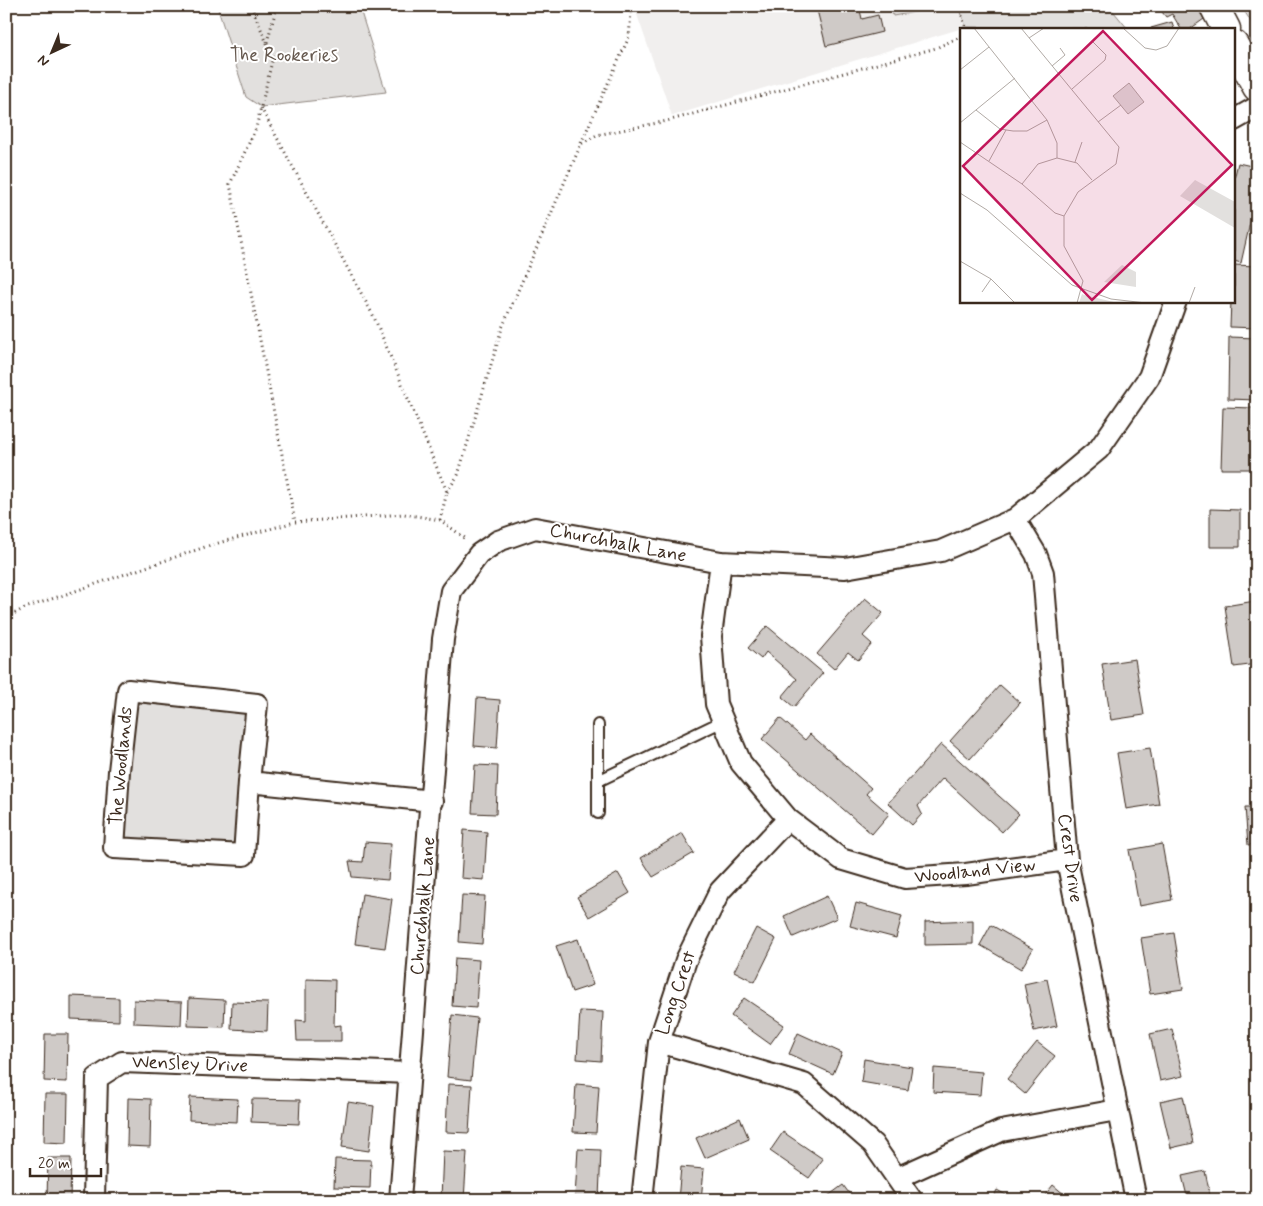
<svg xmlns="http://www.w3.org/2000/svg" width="1263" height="1206" font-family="Mynerve,sans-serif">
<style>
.built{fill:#f1efee}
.green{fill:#e2e0de;stroke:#8e857e}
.building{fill:#cfcac7;stroke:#3b2a1e}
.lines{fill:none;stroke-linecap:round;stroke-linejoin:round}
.lane-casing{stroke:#3b2a1e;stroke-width:14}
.street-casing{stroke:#3b2a1e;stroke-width:24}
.secondary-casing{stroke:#3b2a1e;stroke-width:31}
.path{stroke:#3b2a1e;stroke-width:3;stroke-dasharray:1 4;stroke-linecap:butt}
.lane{stroke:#fff;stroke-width:10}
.street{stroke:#fff;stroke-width:20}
.secondary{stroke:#fff;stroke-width:28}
.labels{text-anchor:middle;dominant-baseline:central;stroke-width:4;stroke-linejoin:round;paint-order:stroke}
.park-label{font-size:19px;fill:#65584e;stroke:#fff}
.street-label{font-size:19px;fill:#3b2a1e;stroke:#fff}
.inset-road{fill:none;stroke:#b1aaa5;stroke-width:1}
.view{fill:#c2185b;fill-opacity:0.15;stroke:#c2185b;stroke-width:2.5}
.inset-edge{fill:none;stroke:#3b2a1e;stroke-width:2.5}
</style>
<rect width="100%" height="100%" fill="#fff"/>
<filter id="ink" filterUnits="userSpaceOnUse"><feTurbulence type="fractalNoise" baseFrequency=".02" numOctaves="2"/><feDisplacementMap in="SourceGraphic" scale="10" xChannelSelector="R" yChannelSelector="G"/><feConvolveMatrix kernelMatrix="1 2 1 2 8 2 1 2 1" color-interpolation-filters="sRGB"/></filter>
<g filter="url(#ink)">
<!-- built -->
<path class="built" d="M 634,6 L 959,6 L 966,27 L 672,116 Z"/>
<!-- green -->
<path class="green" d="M 217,6 L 359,6 L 386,92 L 261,107 L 246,97 Z
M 891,6 L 936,6 L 937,8 L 893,16 Z
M 959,6 L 1109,6 L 1128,29 L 966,27 Z
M 1241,6 L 1257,6 L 1257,31 Z
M 128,690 L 257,704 L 244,855 L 114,848 Z"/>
<!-- building -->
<path class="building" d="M 816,6 L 859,6 L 862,19 L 878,15 L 882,32 L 826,46 Z
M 1162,6 L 1196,6 L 1204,19 L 1190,29 L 1181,29 L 1172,14 L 1166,17 L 1159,8 Z
M 1172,22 L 1174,29 L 1151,29 L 1151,28 Z
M 1238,163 L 1256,167 L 1254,176 L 1257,177 L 1257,192 L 1241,263 L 1234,261 L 1234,179 Z
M 1234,265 L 1257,266 L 1257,328 L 1230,327 L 1231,301 L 1234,301 Z
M 1229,337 L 1257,338 L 1257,400 L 1228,399 Z
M 1223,407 L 1253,408 L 1252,469 L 1221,469 Z
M 1210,509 L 1240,510 L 1240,547 L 1210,547 Z
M 865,598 L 883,613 L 863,636 L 872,644 L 858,660 L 848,652 L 834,669 L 817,654 Z
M 1255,601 L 1257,664 L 1234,667 L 1225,606 Z
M 767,626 L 823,673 L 794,707 L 782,697 L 797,679 L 766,652 L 761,659 L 748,648 Z
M 1135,659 L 1144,715 L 1111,720 L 1102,664 Z
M 1000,685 L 1020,703 L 970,759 L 950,741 Z
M 477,698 L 500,700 L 497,748 L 474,746 Z
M 780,718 L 805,740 L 810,734 L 871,788 L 866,794 L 889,814 L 872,834 L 762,739 Z
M 941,744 L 1019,814 L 1002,832 L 943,778 L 918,806 L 922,814 L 912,825 L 888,803 Z
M 1150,748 L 1159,804 L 1126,809 L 1117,753 Z
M 475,765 L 498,766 L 496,814 L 472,813 Z
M 1245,807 L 1257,807 L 1257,844 L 1248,845 Z
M 464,830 L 487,832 L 484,880 L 461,878 Z
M 682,833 L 694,853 L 653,877 L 641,858 Z
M 365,842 L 391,844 L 388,880 L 352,877 L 349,861 L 363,862 Z
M 1162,844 L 1172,900 L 1139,906 L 1129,850 Z
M 618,873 L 630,893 L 589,917 L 577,897 Z
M 362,894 L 392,899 L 385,948 L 355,944 Z
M 462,895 L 485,896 L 482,944 L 459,942 Z
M 827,896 L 837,918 L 793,937 L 784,916 Z
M 856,903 L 902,916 L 896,938 L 850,926 Z
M 973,920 L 973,944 L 925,945 L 925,922 Z
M 991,925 L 1033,949 L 1021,969 L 980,945 Z
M 756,928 L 776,939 L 755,982 L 734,971 Z
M 1174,933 L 1183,989 L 1150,994 L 1141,938 Z
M 578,939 L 593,985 L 572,992 L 556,946 Z
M 455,958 L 479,960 L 476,1008 L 452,1006 Z
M 306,979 L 335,980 L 334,1026 L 341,1025 L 341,1041 L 297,1041 L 296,1020 L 306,1021 Z
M 1047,979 L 1057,1026 L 1034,1031 L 1024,984 Z
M 71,996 L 119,998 L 119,1021 L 71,1019 Z
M 189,998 L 225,1000 L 224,1027 L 188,1026 Z
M 744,998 L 784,1025 L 770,1044 L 731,1016 Z
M 134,1000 L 182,1002 L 181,1025 L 134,1023 Z
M 232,1002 L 268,1003 L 267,1031 L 231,1029 Z
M 580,1011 L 603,1012 L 601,1061 L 577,1059 Z
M 452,1015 L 477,1018 L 471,1080 L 447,1077 Z
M 1172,1029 L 1183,1076 L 1160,1081 L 1150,1034 Z
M 798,1033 L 842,1053 L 833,1074 L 789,1054 Z
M 45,1034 L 68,1034 L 67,1082 L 44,1081 Z
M 1037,1042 L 1055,1056 L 1025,1094 L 1007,1079 Z
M 864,1059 L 912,1067 L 908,1090 L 861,1082 Z
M 934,1068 L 982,1072 L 980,1095 L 933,1092 Z
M 448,1084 L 472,1085 L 469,1133 L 446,1132 Z
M 576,1084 L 599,1086 L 596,1133 L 573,1132 Z
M 45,1094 L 68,1094 L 67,1143 L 44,1142 Z
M 1183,1096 L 1193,1143 L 1171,1148 L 1160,1101 Z
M 190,1097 L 238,1099 L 237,1122 L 189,1120 Z
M 128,1098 L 151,1099 L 150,1147 L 127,1146 Z
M 252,1099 L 300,1100 L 299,1124 L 251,1122 Z
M 348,1102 L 374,1106 L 369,1151 L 342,1147 Z
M 740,1118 L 749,1139 L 705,1158 L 696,1138 Z
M 783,1132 L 823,1159 L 809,1178 L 770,1151 Z
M 578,1149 L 601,1150 L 599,1198 L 575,1197 Z
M 443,1151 L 467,1152 L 464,1200 L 441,1199 Z
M 48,1158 L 71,1158 L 70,1200 L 47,1200 Z
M 335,1159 L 371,1160 L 370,1188 L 334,1187 Z
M 681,1167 L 704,1169 L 701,1200 L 678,1200 Z
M 1205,1171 L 1211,1200 L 1188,1200 L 1182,1176 Z
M 843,1185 L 854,1200 L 825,1200 L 824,1199 Z
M 1053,1185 L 1071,1200 L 1041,1200 Z
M 997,1190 L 1015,1200 L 992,1200 Z"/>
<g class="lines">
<defs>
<path id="lane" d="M 598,781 L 723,721
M 598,813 L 598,725"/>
<path id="street" d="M 1234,120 L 1257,107
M 1015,519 L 1036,554 L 1043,573 L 1067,860 L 1136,1200
M 721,562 L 711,636 L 716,704 L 741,763 L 788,819 L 841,859 L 905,878 L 966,874 L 1067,860
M 128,690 L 257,704 L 249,782 L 244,855 L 114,848 L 119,771 Z
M 249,782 L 432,801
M 659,1042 L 804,1084 L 873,1144 L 912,1200
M 897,1178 L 1001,1131 L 1117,1110
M 94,1198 L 97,1078 L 122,1062 L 409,1073
M 400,1200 L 443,639 L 451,591 L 479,554 L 498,541 L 535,528 L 721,562 L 845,568 L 941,551 L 1015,519 L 1099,449 L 1149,377 L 1176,301
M 642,1200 L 659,1042 L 686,960 L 720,891 L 788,819"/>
<path id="secondary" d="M 1214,6 L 1226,29
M 1234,45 L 1257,87"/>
</defs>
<!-- lane casing -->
<use href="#lane" class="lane-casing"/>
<!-- street casing -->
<use href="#street" class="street-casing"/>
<!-- secondary casing -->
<use href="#secondary" class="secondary-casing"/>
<!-- path -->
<path class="path" d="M 251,6 L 273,57 L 256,128 L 230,184 L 295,522
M 959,6 L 966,29
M 267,42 L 277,6
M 261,108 L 374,317 L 447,492 L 440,520
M 581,143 L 629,37 L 631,13 L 629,6
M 447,492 L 458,475 L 502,328 L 581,144 L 597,135 L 667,121 L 936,48 L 962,36
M 6,618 L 25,608 L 211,545 L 295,522 L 404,514 L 440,520 L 465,538"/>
<!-- lane -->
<use href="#lane" class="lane"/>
<!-- street -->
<use href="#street" class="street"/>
<!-- secondary -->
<use href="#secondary" class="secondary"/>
</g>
</g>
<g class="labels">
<!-- park labels -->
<g class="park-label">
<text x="284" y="55">The Rookeries</text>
</g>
<!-- street labels -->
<g class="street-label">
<text transform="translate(618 543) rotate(11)">Churchbalk Lane</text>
<text transform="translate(121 766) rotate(-85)">The Woodlands</text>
<text transform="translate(1070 858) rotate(82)">Crest Drive</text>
<text transform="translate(975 871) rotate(-6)">Woodland View</text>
<text transform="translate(423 906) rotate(-85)">Churchbalk Lane</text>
<text transform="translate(676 993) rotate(-71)">Long Crest</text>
<text transform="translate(190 1064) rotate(2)">Wensley Drive</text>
</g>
</g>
<!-- overview -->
<g transform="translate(960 28)">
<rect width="275" height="275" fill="#fff"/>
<path d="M 169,55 L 184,74 L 168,86 L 153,68 ZM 235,152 L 275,174 L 275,200 L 220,168 ZM 162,237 L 176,244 L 176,259 L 144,254 ZM 122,266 L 124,267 L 158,275 L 119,275 Z" fill="#e2e0de"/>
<path class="inset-road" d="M 14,0 L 87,92 L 97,115 L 97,130M 61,0 L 159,119 L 156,136 L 118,164 L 104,188 L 104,218 L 123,253 L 117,275M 163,0 L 185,20 L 196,22 L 207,18 L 219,0M 69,10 L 84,0M 92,38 L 105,27 L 100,20M 0,42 L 29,19M 169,55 L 184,74 L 168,86 L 153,68 ZM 112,61 L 145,32 L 146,27 L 133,14M 16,82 L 40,101 L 53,103 L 67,103 L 87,92M 138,94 L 161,77M 0,95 L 55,50M 0,114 L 62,156 L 95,185 L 104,188M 29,133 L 46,102M 115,134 L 122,114M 62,156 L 78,136 L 97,130 L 117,135 L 132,152M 0,165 L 27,182 L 112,257 L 151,271 L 186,275M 0,233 L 31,251 L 55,275M 22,264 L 31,251M 229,275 L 235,259"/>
<path class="view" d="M 143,3 L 272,137 L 132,272 L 3,138 Z"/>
<rect width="275" height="275" class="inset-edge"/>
</g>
<!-- margin -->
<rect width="1263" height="1206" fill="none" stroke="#fff" stroke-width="25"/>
<rect x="12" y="12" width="1238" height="1181" fill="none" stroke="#3b2a1e" stroke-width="2" filter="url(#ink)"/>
<!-- north arrow -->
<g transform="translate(52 52) rotate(224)" stroke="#ffffff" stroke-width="4" paint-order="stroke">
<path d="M0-4L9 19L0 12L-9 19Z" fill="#3b2a1e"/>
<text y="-8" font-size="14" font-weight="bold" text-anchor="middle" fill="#3b2a1e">N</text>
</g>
<!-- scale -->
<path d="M30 1168v8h71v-8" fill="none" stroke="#3b2a1e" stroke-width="2.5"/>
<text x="38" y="1168" font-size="15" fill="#3b2a1e" stroke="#ffffff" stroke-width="4" paint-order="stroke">20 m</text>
</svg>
